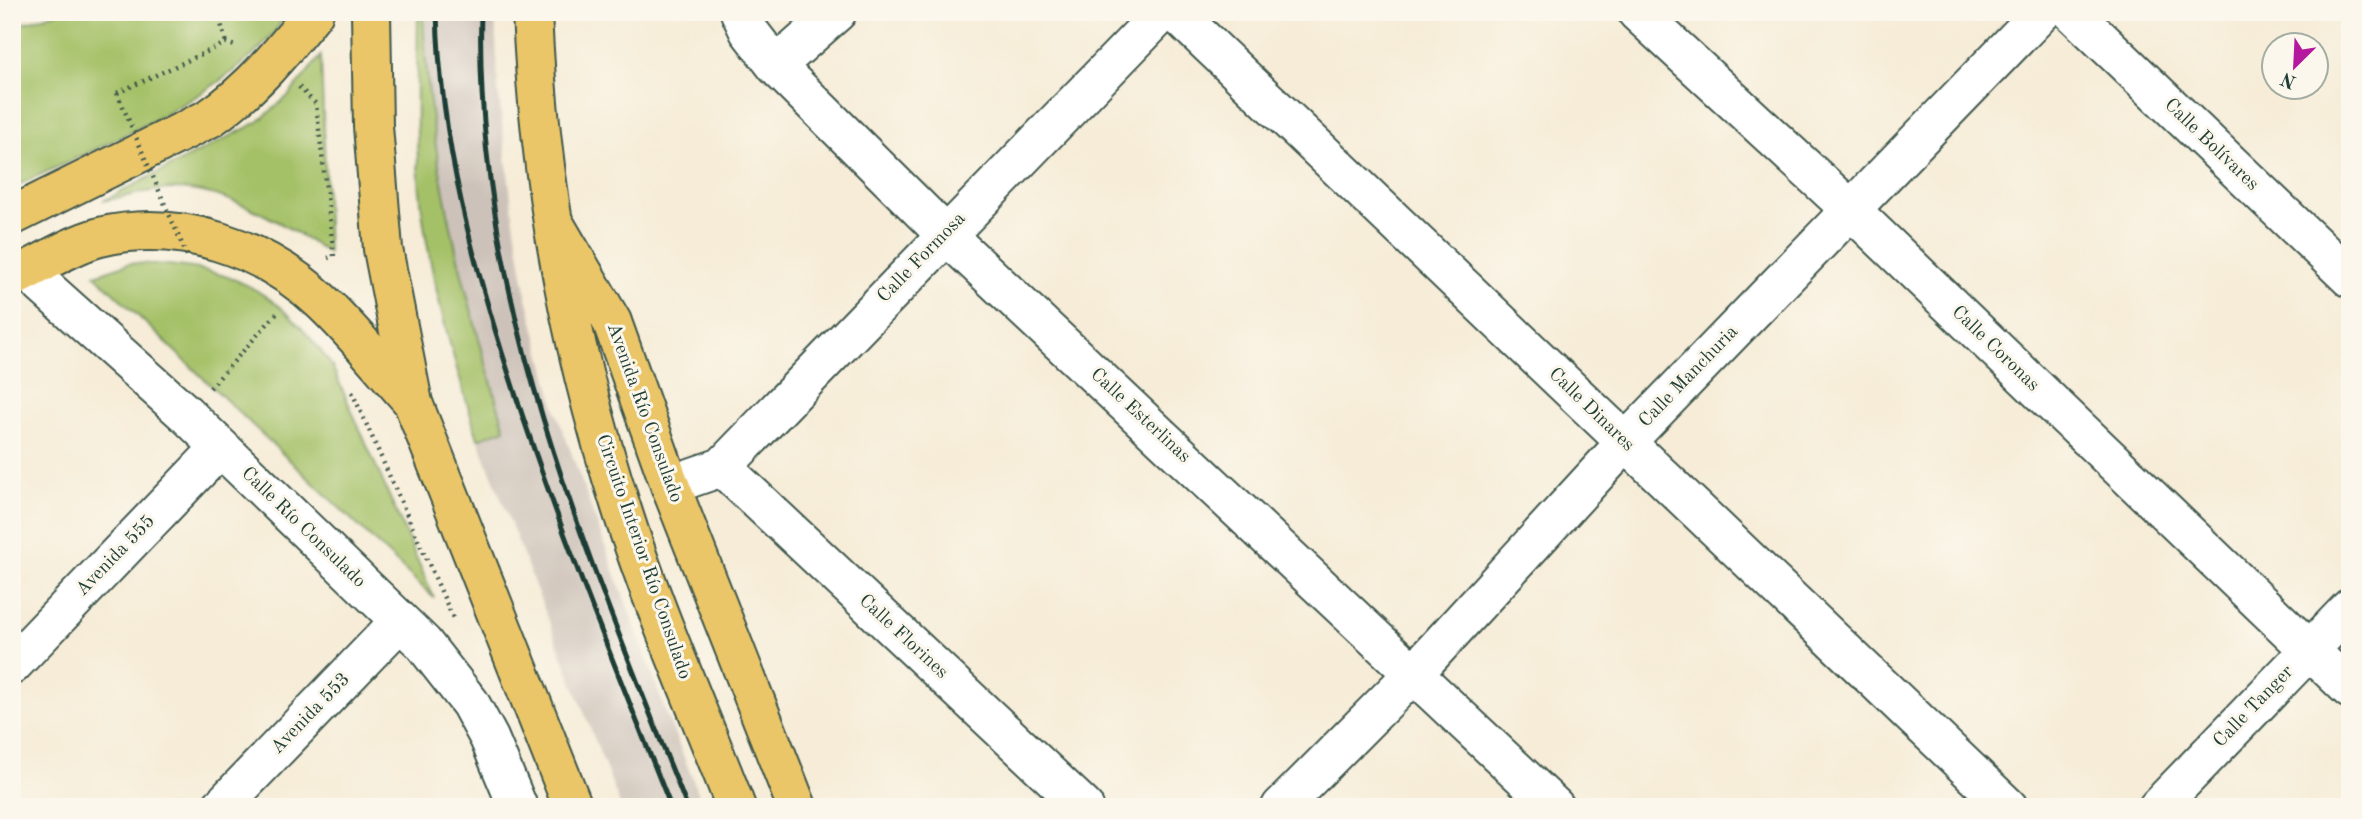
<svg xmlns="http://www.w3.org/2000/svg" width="2362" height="819" font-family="'Old Standard TT',serif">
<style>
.industrial{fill:#cdc2b9}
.green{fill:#a5c168;stroke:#627f4e;stroke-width:2}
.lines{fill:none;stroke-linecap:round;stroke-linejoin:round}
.minor-casing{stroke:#3f574c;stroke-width:42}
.major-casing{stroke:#3f574c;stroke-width:42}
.highway-casing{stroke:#3f574c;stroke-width:42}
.path{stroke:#3f574c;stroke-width:4.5;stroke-dasharray:2 5;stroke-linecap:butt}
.minor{stroke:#fff;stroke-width:38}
.major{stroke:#ebc669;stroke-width:38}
.highway{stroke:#ebc669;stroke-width:38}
.rail{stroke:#1f3d34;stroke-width:5}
.path-bridge{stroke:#3f574c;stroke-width:4.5;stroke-dasharray:2 5;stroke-linecap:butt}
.labels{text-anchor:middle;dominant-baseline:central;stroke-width:6;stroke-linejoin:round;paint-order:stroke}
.street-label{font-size:19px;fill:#1f3d34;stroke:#fbf7ec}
</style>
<rect width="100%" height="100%" fill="#fbf7ec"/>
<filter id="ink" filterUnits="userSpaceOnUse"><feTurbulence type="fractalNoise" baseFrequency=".0143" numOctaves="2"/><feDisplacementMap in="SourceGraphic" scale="14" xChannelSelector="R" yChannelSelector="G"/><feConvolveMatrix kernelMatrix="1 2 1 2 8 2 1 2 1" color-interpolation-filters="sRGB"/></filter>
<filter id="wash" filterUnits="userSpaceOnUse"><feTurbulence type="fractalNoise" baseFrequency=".00686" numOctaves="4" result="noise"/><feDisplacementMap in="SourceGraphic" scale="28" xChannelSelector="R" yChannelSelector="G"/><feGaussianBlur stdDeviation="1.57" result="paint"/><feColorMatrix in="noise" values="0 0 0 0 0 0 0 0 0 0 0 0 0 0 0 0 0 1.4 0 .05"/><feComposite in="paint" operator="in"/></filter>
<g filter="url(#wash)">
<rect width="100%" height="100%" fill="#f6ecd7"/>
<!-- industrial -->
<path class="industrial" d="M 423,12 L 495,12 L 498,89 L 513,215 L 527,298 L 556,411 L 668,718 L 704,807 L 621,807 L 478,439 L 504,428 L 483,358 L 438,173 L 425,68 Z"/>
<!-- green -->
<path class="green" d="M 59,12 L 286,12 C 255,86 84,153 12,188 L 12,27 Z
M 418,12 L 423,12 C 428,159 463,289 505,429 L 478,439 C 455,365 432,287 422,210 C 414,144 417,78 418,12 Z
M 321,56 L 328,253 C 286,225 231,191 178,189 C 154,188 126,197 103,201 L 258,122 L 288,96 Z
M 130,263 C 229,265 274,285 332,366 L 434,598 L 95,275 Z"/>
</g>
<g filter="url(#ink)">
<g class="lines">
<defs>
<path id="minor" d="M 740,12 L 749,31 L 776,66 L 945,234 L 1555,807
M 1175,12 L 2008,807
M 1637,12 L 1850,209 L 2350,689
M 2072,12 L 2350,278
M 776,66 L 837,12
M 41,284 L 186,414 L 423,643 L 470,703 L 489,738 L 518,807
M 722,467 L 1084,807
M 670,485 L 722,467 L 1163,12
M 12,665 L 220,448
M 221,807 L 400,621
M 1281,807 L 1415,672 L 1625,443 L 2042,12
M 2158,807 L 2350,608"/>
<path id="major" d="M 555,225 L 612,322 L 670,485 L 797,807"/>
<path id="highway" d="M 371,12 L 373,126 L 383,249 L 413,403 L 573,807
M 532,12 C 539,182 570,349 622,510 C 654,611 698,709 736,807
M 12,216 L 210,118 C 252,89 282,52 314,12
M 12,278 C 40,265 70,245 100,237 C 179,218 264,247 322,302 C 354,332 382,368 412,401"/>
</defs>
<!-- minor casing -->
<use href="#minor" class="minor-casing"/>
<!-- major casing -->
<use href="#major" class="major-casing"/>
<!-- highway casing -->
<use href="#highway" class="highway-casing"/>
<!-- path -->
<path class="path" d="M 218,12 L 226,43
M 299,87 L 316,104 L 334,256 L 328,258
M 117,93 L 226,43 L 238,47
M 210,388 L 279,311
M 352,392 L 453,618"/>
<!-- minor -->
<use href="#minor" class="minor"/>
<!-- major -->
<use href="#major" class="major"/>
<!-- highway -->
<use href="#highway" class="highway"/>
<!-- rail -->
<path class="rail" d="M 437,12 C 440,142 474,267 514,390 C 560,531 616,669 671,807
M 481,12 C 473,293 586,551 687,807"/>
<!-- path-bridge -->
<path class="path-bridge" d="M 117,93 L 188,258"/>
</g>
</g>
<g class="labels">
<!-- street labels -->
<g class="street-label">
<text transform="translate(2211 145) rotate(44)">Calle Bolívares</text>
<text transform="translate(922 258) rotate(-46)">Calle Formosa</text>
<text transform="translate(1995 349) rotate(44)">Calle Coronas</text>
<text transform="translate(1689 377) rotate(-46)">Calle Manchuria</text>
<text transform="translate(1591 410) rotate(44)">Calle Dinares</text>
<text transform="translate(644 413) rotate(70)">Avenida Río Consulado</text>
<text transform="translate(1140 416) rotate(43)">Calle Esterlinas</text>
<text transform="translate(303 528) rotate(44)">Calle Río Consulado</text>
<text transform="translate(116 556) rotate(-46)">Avenida 555</text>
<text transform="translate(643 557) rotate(71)">Circuito Interior Río Consulado</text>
<text transform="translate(903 637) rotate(43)">Calle Florines</text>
<text transform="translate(2254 707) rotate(-46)">Calle Tanger</text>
<text transform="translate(311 714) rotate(-46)">Avenida 553</text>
</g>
</g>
<!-- margin -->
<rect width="2362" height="819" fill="none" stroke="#fbf7ec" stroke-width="42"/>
<!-- north arrow -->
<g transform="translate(2295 66) rotate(204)"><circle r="33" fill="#fbf7ec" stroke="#a3ada2" stroke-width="2"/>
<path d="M0-5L12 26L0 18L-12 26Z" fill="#b5179e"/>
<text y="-10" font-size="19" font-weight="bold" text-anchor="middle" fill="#1f3d34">N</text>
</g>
</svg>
